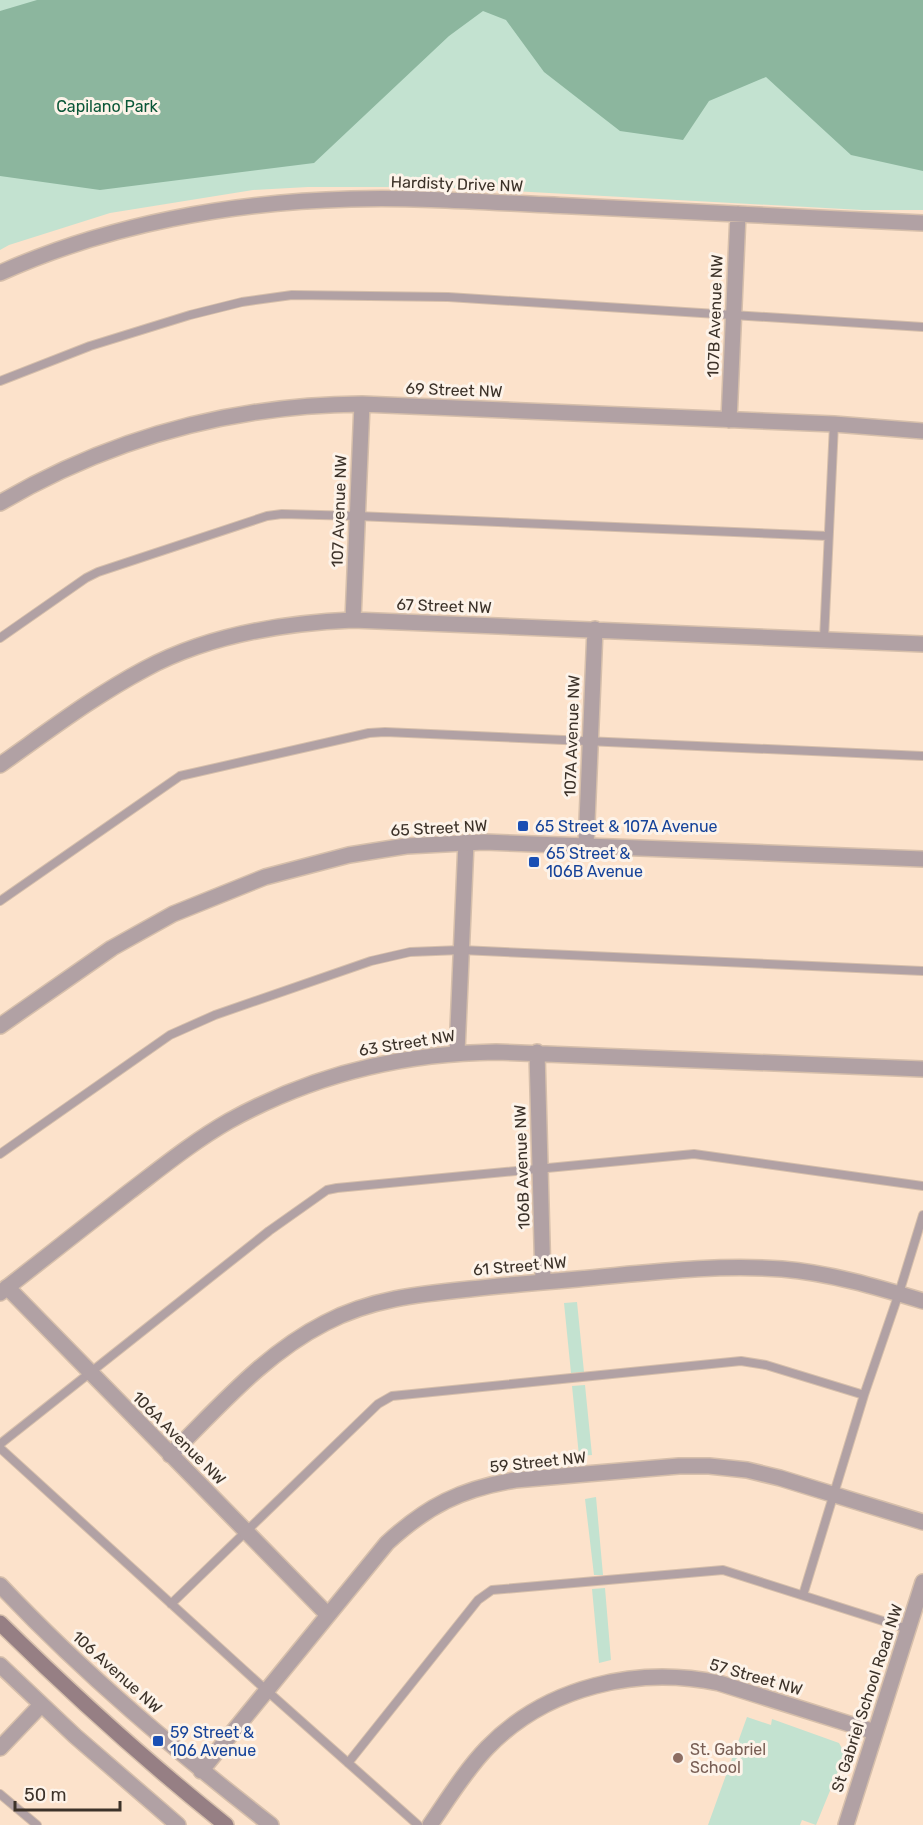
<svg xmlns="http://www.w3.org/2000/svg" width="923" height="1825" font-family="Rubik,sans-serif">
<style>
.green{fill:#c3e2d0}
.forest{fill:#8cb69e}
.lines{fill:none;stroke-linecap:round;stroke-linejoin:round}
.service-casing{stroke:#d6bfab;stroke-width:10}
.minor-casing{stroke:#d6bfab;stroke-width:18}
.tertiary-casing{stroke:#d6bfab;stroke-width:18}
.secondary-casing{stroke:#d6bfab;stroke-width:18}
.service{stroke:#b1a1a4;stroke-width:8}
.minor{stroke:#b1a1a4;stroke-width:15}
.tertiary{stroke:#b1a1a4;stroke-width:15}
.secondary{stroke:#967f84;stroke-width:15}
.transit-dot{fill:#1a4fb4;stroke:#fdf3e9;stroke-width:2}
.education-dot{fill:#8d6e63;stroke:#fdf3e9;stroke-width:2}
.labels{text-anchor:middle;dominant-baseline:central;stroke-width:6;stroke-linejoin:round;paint-order:stroke}
.park-label{font-size:16px;fill:#0a5637;stroke:#fdf3e9}
.street-label{font-size:16px;fill:#3c3229;stroke:#fdf3e9}
.transit-label{font-size:16px;fill:#164399;stroke:#fdf3e9;text-anchor:start}
.education-label{font-size:16px;fill:#785e54;stroke:#fdf3e9;text-anchor:start}
</style>
<rect width="100%" height="100%" fill="#fce2cb"/>
<!-- green -->
<path class="green" d="M 0,0 L 923,0 L 923,210 L 862,210 L 438,187 L 308,187 L 253,190 L 110,213 L 9,245 L 0,250 Z
M 577,1302 L 584,1372 L 571,1373 L 564,1303 Z
M 585,1385 L 592,1455 L 579,1456 L 572,1386 Z
M 596,1497 L 603,1575 L 594,1575 L 585,1499 Z
M 605,1588 L 611,1660 L 599,1663 L 592,1589 Z
M 747,1717 L 771,1725 L 772,1719 L 839,1743 L 845,1754 L 816,1825 L 802,1820 L 800,1825 L 708,1825 Z"/>
<!-- forest -->
<path class="forest" d="M 37,0 L 923,0 L 923,171 L 851,155 L 766,77 L 709,101 L 683,140 L 620,131 L 544,72 L 506,20 L 483,11 L 449,36 L 314,163 L 100,190 L 0,176 L 0,11 Z"/>
<g class="lines">
<defs>
<path id="service" d="M 0,381 L 90,346 L 190,315 L 242,302 L 292,295 L 448,297 L 923,327
M 0,638 L 86,578 L 98,572 L 267,516 L 282,514 L 357,516 L 828,536
M 824,639 L 834,424
M 0,901 L 180,776 L 369,733 L 385,732 L 923,756
M 0,1154 L 170,1035 L 215,1015 L 371,961 L 410,952 L 461,950 L 923,971
M 0,1444 L 269,1231 L 327,1190 L 337,1188 L 694,1154 L 923,1186
M 0,1448 L 266,1690 L 418,1825
M 803,1595 L 864,1395 L 899,1293 L 923,1215
M 171,1604 L 378,1404 L 392,1396 L 741,1361 L 766,1365 L 864,1395
M 348,1763 L 478,1600 L 492,1590 L 723,1570 L 908,1629
M 0,1794 L 37,1825"/>
<path id="minor" d="M 0,273 C 109,224 232,202 351,199 C 425,197 498,203 572,206 C 689,212 806,217 923,223
M 729,420 L 738,214
M 0,503 C 111,438 233,405 362,404 L 834,424 L 923,431
M 353,620 L 362,404
M 0,765 C 47,732 94,696 145,669 C 208,635 282,623 353,620 L 923,644
M 586,845 L 595,629
M 457,1052 L 466,842
M 537,1052 L 543,1281
M 7,1287 L 327,1614
M 0,1293 C 43,1259 86,1226 129,1192 C 162,1167 194,1141 229,1121 C 312,1075 402,1053 496,1052 L 923,1069
M 170,1455 C 218,1408 264,1354 325,1323 C 370,1299 419,1294 470,1289 C 506,1285 542,1282 578,1279 C 646,1273 714,1264 782,1269 C 830,1273 877,1287 923,1301
M 0,1585 C 83,1673 176,1751 271,1825
M 0,1665 L 75,1736 L 178,1825
M 0,1748 L 41,1705
M 201,1771 L 387,1543 C 427,1506 461,1489 515,1480 L 679,1466 L 709,1466 L 747,1470 L 780,1478 L 923,1522
M 430,1825 C 448,1799 465,1771 487,1748 C 547,1686 637,1666 719,1683 L 875,1732
M 846,1825 L 923,1582"/>
<path id="tertiary" d="M 0,1026 L 112,948 L 173,914 L 265,877 L 349,855 L 406,846 L 484,842 L 923,859"/>
<path id="secondary" d="M 0,1623 C 72,1694 147,1762 226,1825"/>
</defs>
<!-- service casing -->
<use href="#service" class="service-casing"/>
<!-- minor casing -->
<use href="#minor" class="minor-casing"/>
<!-- tertiary casing -->
<use href="#tertiary" class="tertiary-casing"/>
<!-- secondary casing -->
<use href="#secondary" class="secondary-casing"/>
<!-- service -->
<use href="#service" class="service"/>
<!-- minor -->
<use href="#minor" class="minor"/>
<!-- tertiary -->
<use href="#tertiary" class="tertiary"/>
<!-- secondary -->
<use href="#secondary" class="secondary"/>
</g>
<!-- markers -->
<g class="transit-dot">
<rect x="517" y="820" width="12" height="12" rx="3"/>
<rect x="528" y="856" width="12" height="12" rx="3"/>
<rect x="152" y="1735" width="12" height="12" rx="3"/>
</g>
<circle class="education-dot" cx="678" cy="1758" r="6"/>
<g class="labels">
<!-- park labels -->
<g class="park-label">
<text x="107" y="106">Capilano Park</text>
</g>
<!-- street labels -->
<g class="street-label">
<text transform="translate(457 184) rotate(2)">Hardisty Drive NW</text>
<text transform="translate(715 316) rotate(-88)">107B Avenue NW</text>
<text transform="translate(454 390) rotate(2)">69 Street NW</text>
<text transform="translate(339 511) rotate(-88)">107 Avenue NW</text>
<text transform="translate(444 606) rotate(2)">67 Street NW</text>
<text transform="translate(572 736) rotate(-88)">107A Avenue NW</text>
<text transform="translate(439 828) rotate(-3)">65 Street NW</text>
<text transform="translate(407 1043) rotate(-9)">63 Street NW</text>
<text transform="translate(522 1167) rotate(-92)">106B Avenue NW</text>
<text transform="translate(520 1266) rotate(-5)">61 Street NW</text>
<text transform="translate(179 1438) rotate(45)">106A Avenue NW</text>
<text transform="translate(538 1462) rotate(-6)">59 Street NW</text>
<text transform="translate(117 1672) rotate(42)">106 Avenue NW</text>
<text transform="translate(756 1677) rotate(16)">57 Street NW</text>
<text transform="translate(867 1698) rotate(-72)">St Gabriel School Road NW</text>
</g>
<!-- transit labels -->
<g class="transit-label">
<text x="535" y="826">65 Street &amp; 107A Avenue</text>
<text x="546" y="853">65 Street &amp;<tspan x="546" dy="18">106B Avenue</tspan></text>
<text x="170" y="1732">59 Street &amp;<tspan x="170" dy="18">106 Avenue</tspan></text>
</g>
<!-- education labels -->
<g class="education-label">
<text x="690" y="1749">St. Gabriel<tspan x="690" dy="18">School</tspan></text>
</g>
</g>
<!-- scale -->
<path d="M15 1801v9h105v-9" fill="none" stroke="#3c3229" stroke-width="3"/>
<text x="24" y="1801" font-size="18" fill="#3c3229" stroke="#fdf3e9" stroke-width="4.5" paint-order="stroke">50 m</text>
</svg>
